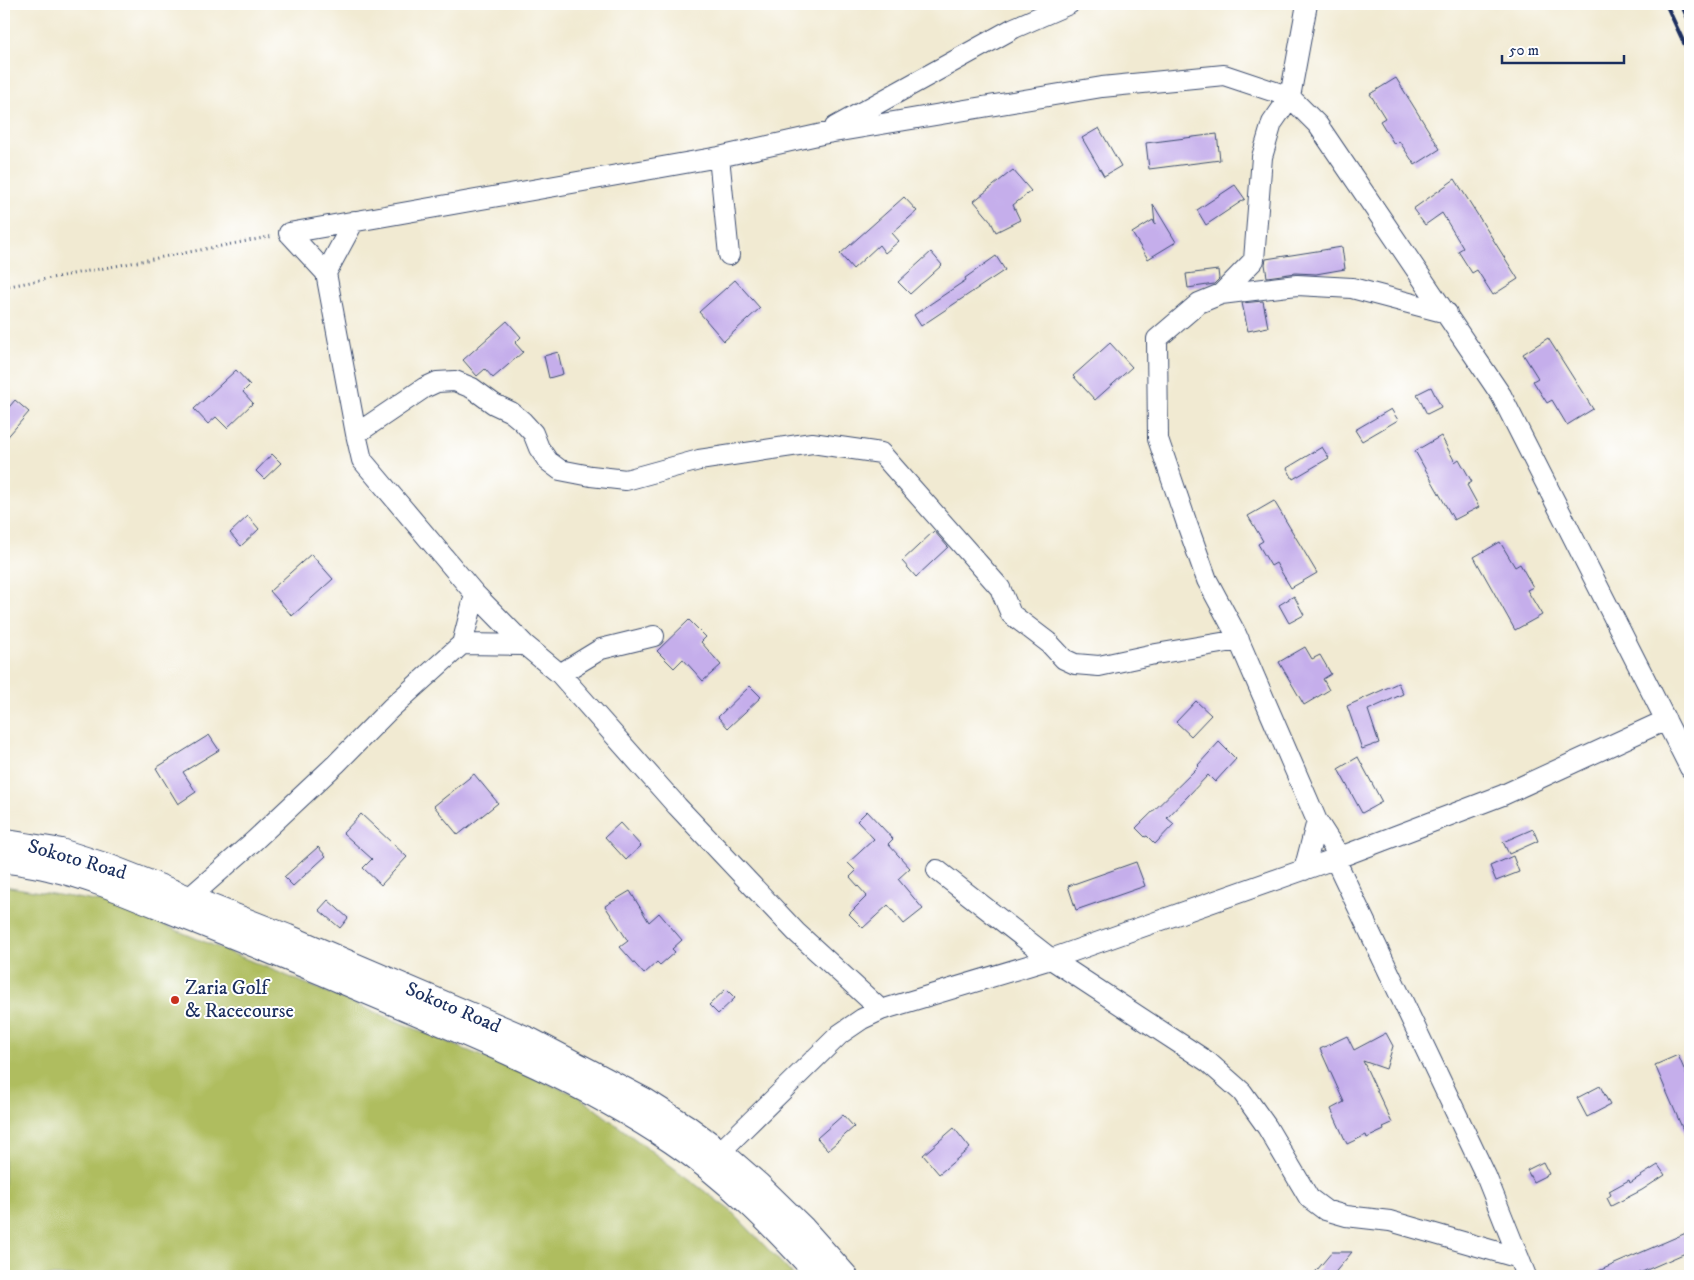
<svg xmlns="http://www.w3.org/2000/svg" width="1694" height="1280" font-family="'IM FELL DW Pica',serif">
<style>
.green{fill:#afbd5f;stroke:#65765e}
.building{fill:#c5aeeb}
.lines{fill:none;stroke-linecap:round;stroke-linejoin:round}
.minor-casing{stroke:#3b4b6f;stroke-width:22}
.major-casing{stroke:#3b4b6f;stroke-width:27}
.path{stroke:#3b4b6f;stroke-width:3;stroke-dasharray:1 4;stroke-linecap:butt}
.minor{stroke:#fff;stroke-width:20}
.major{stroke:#fff;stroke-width:25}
.rail{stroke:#1b2f5e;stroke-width:4}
.poi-dot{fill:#c8321e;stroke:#fff;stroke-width:2}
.labels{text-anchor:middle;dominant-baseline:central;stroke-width:4;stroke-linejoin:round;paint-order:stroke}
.street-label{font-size:20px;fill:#1b2f5e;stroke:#fff}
.poi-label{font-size:20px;fill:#1b2f5e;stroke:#fff;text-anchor:start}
</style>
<rect width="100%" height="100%" fill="#fff"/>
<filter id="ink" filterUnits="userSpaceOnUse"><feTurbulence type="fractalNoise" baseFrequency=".02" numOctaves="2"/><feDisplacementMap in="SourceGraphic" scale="10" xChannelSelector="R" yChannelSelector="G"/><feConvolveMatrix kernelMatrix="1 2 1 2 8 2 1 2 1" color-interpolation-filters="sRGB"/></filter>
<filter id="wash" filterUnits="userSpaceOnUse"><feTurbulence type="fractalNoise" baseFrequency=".0096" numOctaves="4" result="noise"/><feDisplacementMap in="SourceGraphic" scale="20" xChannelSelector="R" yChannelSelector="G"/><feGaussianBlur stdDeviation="1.12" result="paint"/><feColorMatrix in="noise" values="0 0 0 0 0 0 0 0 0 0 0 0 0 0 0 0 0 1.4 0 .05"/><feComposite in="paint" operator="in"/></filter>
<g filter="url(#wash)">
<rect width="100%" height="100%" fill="#f1ead2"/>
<!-- green -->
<path class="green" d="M 4,886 L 113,904 L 578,1096 L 731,1211 L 794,1276 L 4,1276 Z"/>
<g id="blocks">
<!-- building -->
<path class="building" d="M 1396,78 L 1440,149 L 1415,165 L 1399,141 L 1394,144 L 1380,121 L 1385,118 L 1370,94 Z
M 1099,128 L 1121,166 L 1104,176 L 1082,138 Z
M 1217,134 L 1220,160 L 1149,169 L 1146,143 Z
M 1013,170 L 1031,191 L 1013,205 L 1020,220 L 996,232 L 990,220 L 974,201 Z
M 1455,179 L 1518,279 L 1493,295 L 1477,270 L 1472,273 L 1458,251 L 1463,248 L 1442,213 L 1425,225 L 1413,209 Z
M 1235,185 L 1245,199 L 1206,225 L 1197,210 Z
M 904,197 L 917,211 L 892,233 L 899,241 L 885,253 L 879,245 L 853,269 L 840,254 Z
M 1153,204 L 1176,242 L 1148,259 L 1132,233 L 1153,220 L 1155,224 Z
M 1342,247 L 1345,269 L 1316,274 L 1296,273 L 1267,277 L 1265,264 L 1266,259 Z
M 931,252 L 942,265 L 910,294 L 898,282 Z
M 996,256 L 1005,270 L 921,326 L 914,315 L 966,280 L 965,278 Z
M 1218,270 L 1219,279 L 1214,284 L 1188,288 L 1186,274 Z
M 735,280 L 760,308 L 724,341 L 699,312 Z
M 1263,301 L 1268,327 L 1248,331 L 1242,303 Z
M 507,321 L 521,337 L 515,343 L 523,352 L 493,378 L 485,369 L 477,376 L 463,360 Z
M 1548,338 L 1593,409 L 1567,425 L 1552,400 L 1547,403 L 1533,381 L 1538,378 L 1523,354 Z
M 1110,343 L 1132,367 L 1095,400 L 1073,376 Z
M 558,352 L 563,374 L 549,378 L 544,356 Z
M 236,370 L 250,385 L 243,392 L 253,403 L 227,428 L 216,417 L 208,424 L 194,409 Z
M 1431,387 L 1441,407 L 1427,414 L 1417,394 Z
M 15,400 L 29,412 L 4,441 L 4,413 Z
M 1391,409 L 1398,420 L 1362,441 L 1355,430 Z
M 1441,436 L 1455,462 L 1459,459 L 1472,482 L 1467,485 L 1479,507 L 1454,520 L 1415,451 Z
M 1322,447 L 1329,458 L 1293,479 L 1287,468 Z
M 272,454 L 281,463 L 264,479 L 256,471 Z
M 1274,501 L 1317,573 L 1291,588 L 1276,563 L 1271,566 L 1258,544 L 1263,541 L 1248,516 Z
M 248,516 L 259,529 L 241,546 L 230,533 Z
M 934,531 L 948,547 L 916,577 L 902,561 Z
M 1500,542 L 1515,567 L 1520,564 L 1533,587 L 1527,590 L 1542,615 L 1515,630 L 1474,557 Z
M 311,554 L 333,579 L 292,616 L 270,591 Z
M 1294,596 L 1304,615 L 1289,623 L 1279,605 Z
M 689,620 L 706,637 L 701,642 L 721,665 L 703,681 L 683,659 L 674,668 L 657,651 Z
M 1305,647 L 1312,659 L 1320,655 L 1331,674 L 1323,679 L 1329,690 L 1304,705 L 1279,662 Z
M 1398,683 L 1403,694 L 1368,710 L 1379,743 L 1362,749 L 1347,706 Z
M 750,686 L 761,697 L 728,728 L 718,717 Z
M 1196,701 L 1211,715 L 1191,736 L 1176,722 Z
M 209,735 L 219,750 L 183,772 L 196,792 L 178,804 L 156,768 Z
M 1219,742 L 1236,759 L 1215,782 L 1208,775 L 1167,818 L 1174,824 L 1155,844 L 1147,836 L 1145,837 L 1136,828 L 1199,766 L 1198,765 Z
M 1358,757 L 1382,802 L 1362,813 L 1338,769 Z
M 474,774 L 498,803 L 458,835 L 434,806 Z
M 867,811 L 893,839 L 888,844 L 910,868 L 898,879 L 923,909 L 904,924 L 888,905 L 863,928 L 849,914 L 867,896 L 850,877 L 856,871 L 848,863 L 874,839 L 857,821 Z
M 361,814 L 407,857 L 381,885 L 363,868 L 372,859 L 343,833 Z
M 620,823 L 641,846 L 626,860 L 605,837 Z
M 1533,829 L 1538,841 L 1509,854 L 1503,842 Z
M 318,847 L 326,856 L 293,886 L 284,877 Z
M 1513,856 L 1519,872 L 1496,881 L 1490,866 Z
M 1136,862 L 1145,886 L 1076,910 L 1068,886 Z
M 630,891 L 649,922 L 659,913 L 682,940 L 672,949 L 675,952 L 660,965 L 657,962 L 644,974 L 620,947 L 628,941 L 605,906 Z
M 328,900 L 348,918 L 340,928 L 319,910 Z
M 726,989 L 735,998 L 718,1014 L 709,1005 Z
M 1386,1033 L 1393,1046 L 1386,1069 L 1363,1061 L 1392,1123 L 1383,1127 L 1384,1130 L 1367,1138 L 1366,1135 L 1347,1144 L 1331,1109 L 1344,1102 L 1320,1049 L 1347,1036 L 1354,1050 Z
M 1678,1055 L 1690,1083 L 1690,1146 L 1655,1065 Z
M 1600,1086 L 1610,1105 L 1587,1117 L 1577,1098 Z
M 843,1115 L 854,1127 L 828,1150 L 817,1138 Z
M 954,1128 L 970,1148 L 939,1174 L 923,1155 Z
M 1543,1162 L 1549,1174 L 1533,1182 L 1527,1170 Z
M 1658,1165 L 1665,1175 L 1642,1190 L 1611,1206 L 1607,1198 L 1611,1195 L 1609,1191 L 1629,1180 L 1630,1183 Z
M 1686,1233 L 1690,1244 L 1690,1251 L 1633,1276 L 1587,1276 Z
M 1332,1252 L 1352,1252 L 1332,1276 L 1312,1276 Z"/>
</g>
</g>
<g filter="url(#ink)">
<use href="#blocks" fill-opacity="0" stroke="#3b4b6f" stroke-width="1"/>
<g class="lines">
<defs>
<path id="minor" d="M 835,127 L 1014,28 L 1069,4
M 719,157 L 729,255
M 289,233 L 719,157 L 822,134 L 1102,87 L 1224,75 L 1290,97 L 1318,125 L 1501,395 L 1690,768
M 289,233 L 326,273 L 356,434 L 362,460 L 475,594 L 525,645 L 560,674 L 677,806 L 796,932 L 881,1010
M 326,273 L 354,221
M 1221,294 L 1254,260 L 1262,157 L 1272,123 L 1290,97 L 1307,4
M 356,434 L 424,388 L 437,382 L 455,381 L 472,388 L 494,404 L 511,412 L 522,421 L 533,433 L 539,448 L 548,461 L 560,470 L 591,476 L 626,480 L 699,460 L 812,443 L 881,453 L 1000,588 L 1011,614 L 1049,643 L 1064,659 L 1075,664 L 1099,666 L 1150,655 L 1239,640
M 462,644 L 525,645
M 560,674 L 601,649 L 654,636
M 1340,857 L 1317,821 L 1236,634 L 1207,580 L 1187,524 L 1158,439 L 1157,339 L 1199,303 L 1221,294 L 1297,285 L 1352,288 L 1447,313
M 1335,859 L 1486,1176 L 1526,1276
M 937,870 L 1051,959 L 1208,1062 L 1242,1092 L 1267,1127 L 1309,1198 L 1325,1210 L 1346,1216 L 1390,1221 L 1519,1258
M 1304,870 L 1317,821
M 189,898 L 254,841 L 336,764 L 391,708 L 462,644 L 475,594
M 720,1152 L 840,1034 L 862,1019 L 881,1010 L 1051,959 L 1340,857 L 1503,795 L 1666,720"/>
<path id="major" d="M 4,842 L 59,851 L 106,866 L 287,937 L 531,1041 L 645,1101 L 686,1127 L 720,1152 L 758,1185 L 803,1229 L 845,1276
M 4,860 C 19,862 35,864 50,868 C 96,878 141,899 186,917 C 232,935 278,954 324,973 C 441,1024 565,1069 672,1141 C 728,1178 775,1227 820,1276"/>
</defs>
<!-- minor casing -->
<use href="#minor" class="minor-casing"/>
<!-- major casing -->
<use href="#major" class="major-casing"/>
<!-- path -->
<path class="path" d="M 4,287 L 274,236"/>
<!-- minor -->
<use href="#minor" class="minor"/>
<!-- major -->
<use href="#major" class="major"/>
<!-- rail -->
<path class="rail" d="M 1666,4 L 1690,56
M 1681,4 L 1690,23"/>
</g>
</g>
<!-- markers -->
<circle class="poi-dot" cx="175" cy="1000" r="5"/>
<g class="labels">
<!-- street labels -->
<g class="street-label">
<text transform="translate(77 860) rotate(16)">Sokoto Road</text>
<text transform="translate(453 1008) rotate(23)">Sokoto Road</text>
</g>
<!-- poi labels -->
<g class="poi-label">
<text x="185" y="988">Zaria Golf<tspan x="185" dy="23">&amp; Racecourse</tspan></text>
</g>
</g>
<!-- margin -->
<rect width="1694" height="1280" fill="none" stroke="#fff" stroke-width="20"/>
<!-- scale -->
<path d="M1502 55v8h122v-8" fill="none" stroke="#1b2f5e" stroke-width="2.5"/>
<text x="1509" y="55" font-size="15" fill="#1b2f5e" stroke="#ffffff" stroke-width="4" paint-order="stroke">50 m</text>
</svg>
